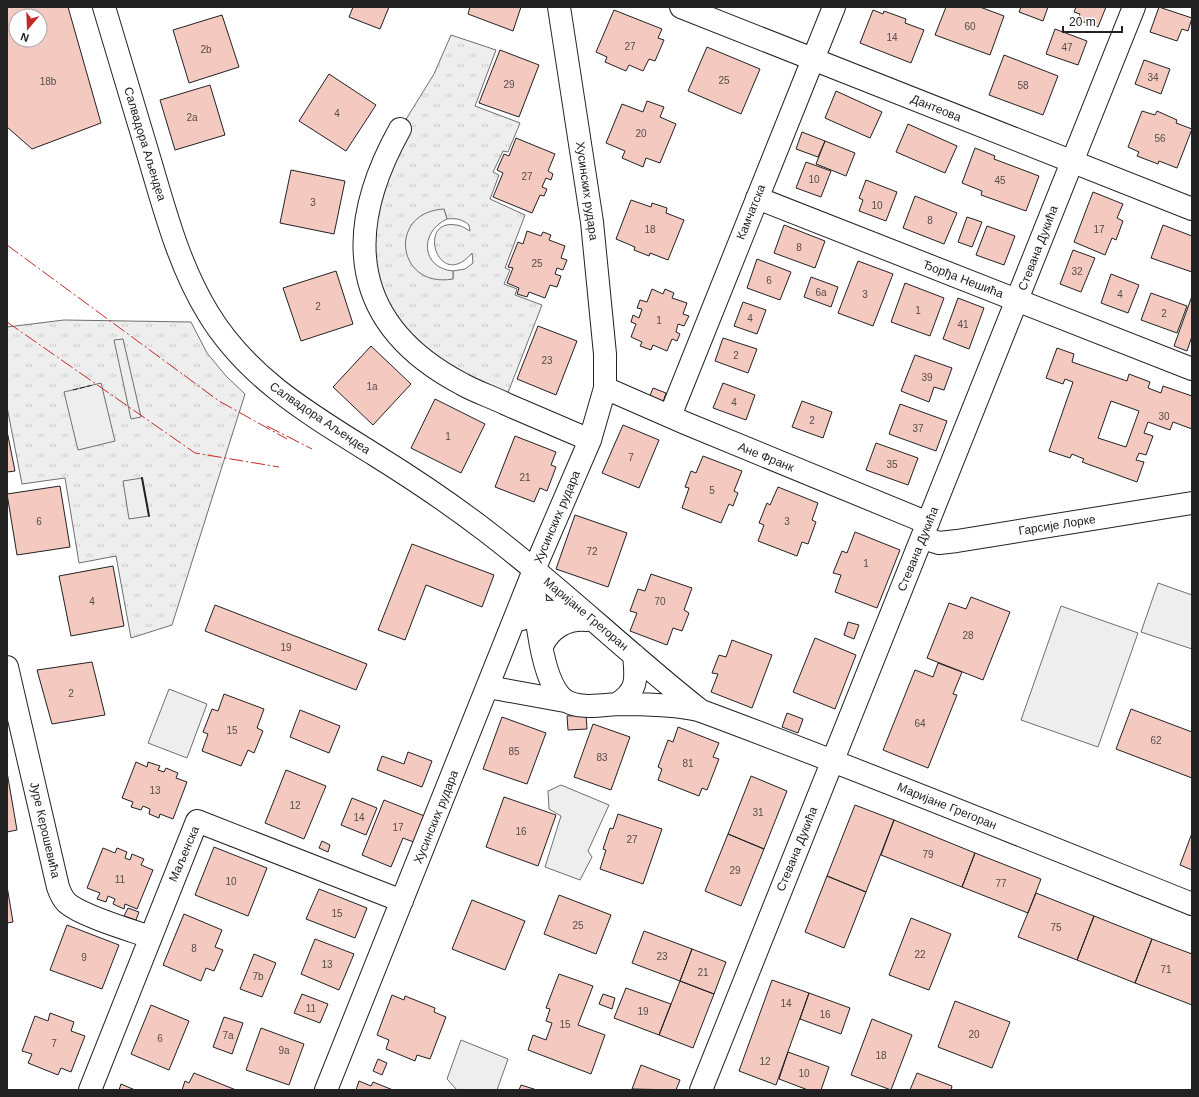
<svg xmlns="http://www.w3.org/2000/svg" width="1199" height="1097" font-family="Helvetica,sans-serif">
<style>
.grass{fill:url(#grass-tufts);stroke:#6f6f6f;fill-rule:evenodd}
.park{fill:#eee;stroke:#6f6f6f}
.building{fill:#f3c9c0;stroke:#222;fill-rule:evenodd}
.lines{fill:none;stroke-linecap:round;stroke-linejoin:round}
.minor-casing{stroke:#222;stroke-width:24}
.minor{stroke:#fff;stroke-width:22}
.fence{stroke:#222;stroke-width:1;stroke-dasharray:5 2;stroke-linecap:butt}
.wall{stroke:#222;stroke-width:2}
.power{stroke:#c62828;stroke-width:1;stroke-dasharray:14 3 2 3;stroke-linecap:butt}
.labels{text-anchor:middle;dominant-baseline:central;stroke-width:3;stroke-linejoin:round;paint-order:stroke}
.number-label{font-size:10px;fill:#564c4a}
.street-label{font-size:12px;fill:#222;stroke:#fff}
</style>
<defs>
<pattern id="grass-tufts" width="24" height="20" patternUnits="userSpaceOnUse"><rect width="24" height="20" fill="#eee"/><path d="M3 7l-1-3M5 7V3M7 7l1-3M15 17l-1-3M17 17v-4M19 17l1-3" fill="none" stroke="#ccc"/></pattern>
</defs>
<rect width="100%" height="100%" fill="#fff"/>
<!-- grass -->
<path class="grass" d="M 451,35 L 496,50 L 475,106 L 520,123 L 508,152 L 503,151 L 493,172 L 499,175 L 490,199 L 525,215 L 505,268 L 510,270 L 504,284 L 517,289 L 515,295 L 542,305 L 504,403 L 402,340 L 365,264 L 400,129 L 434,74 ZM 444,209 L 447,219 C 456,218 462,219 469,225 L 470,231 C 466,229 461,225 456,225 C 416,218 438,293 472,253 L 473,263 L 465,269 L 453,271 L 453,279 L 405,245 Z
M 64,320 L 191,322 L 207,353 L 226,376 L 245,394 L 172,625 L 131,638 L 116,556 L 79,563 L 65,478 L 22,484 L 7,407 L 7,327 Z"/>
<!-- park -->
<path class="park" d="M 444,209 L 447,219 C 419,232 421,268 453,271 L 453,279 C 396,289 387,212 444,209 Z
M 123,339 L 141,417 L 131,419 L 114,340 Z
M 101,383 L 115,441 L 78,450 L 64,392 Z
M 142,478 L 149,516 L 129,519 L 123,481 Z
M 1158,583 L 1192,595 L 1192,649 L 1141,632 Z
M 1061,606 L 1138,633 L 1098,747 L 1021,720 Z
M 169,689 L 207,704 L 187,758 L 148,743 Z
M 561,785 L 609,805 L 588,851 L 592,857 L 580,880 L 545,867 L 561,816 L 549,809 L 548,791 Z
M 461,1040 L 508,1059 L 497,1090 L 457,1090 L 447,1079 Z"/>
<!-- building -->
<path class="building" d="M 7,7 L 68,7 L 101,123 L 32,149 L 7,127 ZM 16,16 L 40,16 L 40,40 L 16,40 Z
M 353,7 L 389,7 L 380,29 L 349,17 Z
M 470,7 L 521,7 L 513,31 L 468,14 Z
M 946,7 L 980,7 L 1004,16 L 990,55 L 935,35 Z
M 1021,7 L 1048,7 L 1043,21 L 1019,12 Z
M 1076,7 L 1106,7 L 1098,27 L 1078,20 L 1080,14 L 1074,12 Z
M 1159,7 L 1192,18 L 1188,31 L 1182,29 L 1177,41 L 1150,32 Z
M 614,10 L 662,29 L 658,38 L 664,40 L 655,61 L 649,59 L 643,71 L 629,65 L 626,71 L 605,62 L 607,57 L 596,52 Z
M 873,10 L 883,14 L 884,11 L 906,19 L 905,23 L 924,30 L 911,63 L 860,43 Z
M 222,15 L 239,67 L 189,83 L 173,30 Z
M 1055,29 L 1087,41 L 1078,65 L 1046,54 Z
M 707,47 L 760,69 L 741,114 L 688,91 Z
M 500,50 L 539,65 L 519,117 L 479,103 Z
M 1004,55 L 1058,76 L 1043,115 L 989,95 Z
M 1144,60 L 1170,69 L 1161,94 L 1135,84 Z
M 329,74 L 376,105 L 346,151 L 299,121 Z
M 210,85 L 225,135 L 175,150 L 160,100 Z
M 836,91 L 882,112 L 870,138 L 825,118 Z
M 647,101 L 664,107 L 660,117 L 676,124 L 660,163 L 646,158 L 643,167 L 622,158 L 625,151 L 606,143 L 622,104 L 643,112 Z
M 1142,111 L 1155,115 L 1157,111 L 1177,120 L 1176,123 L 1192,129 L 1177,168 L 1159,161 L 1158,164 L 1137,156 L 1139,152 L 1128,147 Z
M 908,124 L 957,146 L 945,173 L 896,152 Z
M 802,132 L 825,141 L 818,157 L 796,149 Z
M 516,138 L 555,154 L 548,171 L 553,174 L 551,180 L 546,178 L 542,187 L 547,189 L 544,196 L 540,195 L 532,213 L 493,197 L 503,173 L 497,170 L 504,154 L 509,156 Z
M 825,141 L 855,153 L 846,176 L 816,164 Z
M 975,148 L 995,156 L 994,159 L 1039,176 L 1026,211 L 981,195 L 982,191 L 962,183 Z
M 806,162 L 831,171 L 821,197 L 796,188 Z
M 291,170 L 345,181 L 334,234 L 280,223 Z
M 866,180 L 897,192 L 886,221 L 859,211 L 863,200 L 859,198 Z
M 1093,192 L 1123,204 L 1117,218 L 1123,221 L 1116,240 L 1112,238 L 1105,255 L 1074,242 Z
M 915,196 L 957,213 L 944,244 L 903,228 Z
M 631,200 L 651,207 L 652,203 L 667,208 L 666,213 L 684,220 L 668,260 L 650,253 L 649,256 L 634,250 L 635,247 L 616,239 Z
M 967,217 L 982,222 L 972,247 L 958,242 Z
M 784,225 L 825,241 L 815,268 L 774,253 Z
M 1163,225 L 1192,236 L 1192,272 L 1151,258 Z
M 987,226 L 1015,236 L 1004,265 L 976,255 Z
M 527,231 L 541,236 L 543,232 L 551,235 L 549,240 L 565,246 L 561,258 L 567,260 L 563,270 L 557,268 L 555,274 L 561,276 L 557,287 L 550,285 L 545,298 L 529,292 L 527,297 L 517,294 L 519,288 L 507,283 L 513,268 L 508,267 L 518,242 L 523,244 Z
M 1073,250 L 1095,258 L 1081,292 L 1060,284 Z
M 757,259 L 791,272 L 780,300 L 747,288 Z
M 858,261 L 893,274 L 873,326 L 838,313 Z
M 336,271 L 353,324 L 301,341 L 283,288 Z
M 1111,274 L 1139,285 L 1128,313 L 1101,303 Z
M 811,277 L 838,287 L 831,307 L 804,297 Z
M 905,283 L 944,298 L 930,336 L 891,322 Z
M 652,289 L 663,294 L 665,289 L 674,293 L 672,298 L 687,303 L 683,314 L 689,316 L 684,326 L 678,324 L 676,332 L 680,334 L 677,341 L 672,339 L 667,351 L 653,345 L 651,350 L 640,346 L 642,342 L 631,337 L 636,324 L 631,322 L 633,315 L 639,318 L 642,309 L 637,308 L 640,300 L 647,302 Z
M 1151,293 L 1187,306 L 1177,333 L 1141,320 Z
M 1192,296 L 1192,336 L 1187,351 L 1174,346 Z
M 958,298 L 984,308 L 969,349 L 943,339 Z
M 743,302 L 766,310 L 757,334 L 734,326 Z
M 538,326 L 577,341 L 556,395 L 517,379 Z
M 723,338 L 757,349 L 748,373 L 715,361 Z
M 371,346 L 411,384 L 373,425 L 333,387 Z
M 1057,348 L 1074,354 L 1072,362 L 1127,381 L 1129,374 L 1150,382 L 1148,388 L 1161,393 L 1163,386 L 1192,396 L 1192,429 L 1173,422 L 1170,430 L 1148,422 L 1144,433 L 1153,436 L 1146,455 L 1139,453 L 1136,460 L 1144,462 L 1137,482 L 1082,462 L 1084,459 L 1072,454 L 1070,458 L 1049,451 L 1073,382 L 1065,379 L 1063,384 L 1046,378 ZM 1111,401 L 1139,411 L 1126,447 L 1098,438 Z
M 915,355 L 952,368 L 944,390 L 934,387 L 929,402 L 901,391 Z
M 723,383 L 755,395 L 746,420 L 713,408 Z
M 653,388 L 666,393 L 663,402 L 649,398 Z
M 435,399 L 485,424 L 461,473 L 411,448 Z
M 802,401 L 832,412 L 823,438 L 792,427 Z
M 900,404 L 947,421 L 936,451 L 889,434 Z
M 623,425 L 659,440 L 639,488 L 602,473 Z
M 7,431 L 15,471 L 7,472 Z
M 515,436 L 556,452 L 551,465 L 556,467 L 547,491 L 540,488 L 534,502 L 495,487 Z
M 876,443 L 918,458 L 908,485 L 866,470 Z
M 703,456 L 742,471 L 734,491 L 738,493 L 733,506 L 729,504 L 721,523 L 682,508 L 689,488 L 685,487 L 691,471 L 696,473 Z
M 60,486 L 70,547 L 17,555 L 7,494 Z
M 778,487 L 818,503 L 812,520 L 816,522 L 808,544 L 802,542 L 797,556 L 758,541 L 764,525 L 759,523 L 767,503 L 770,505 Z
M 575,515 L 627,533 L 608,587 L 556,569 Z
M 855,532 L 900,550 L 877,608 L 835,592 L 841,575 L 833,573 L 842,551 L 847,553 Z
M 412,544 L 494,575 L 482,607 L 426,585 L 405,640 L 378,630 Z
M 113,566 L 124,626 L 71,636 L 59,576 Z
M 651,574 L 692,588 L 684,610 L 689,613 L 682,631 L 673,628 L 667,645 L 630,631 L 637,613 L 630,611 L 638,589 L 645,591 Z
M 971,597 L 1010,612 L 983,680 L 927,658 L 949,603 L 966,609 Z
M 215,605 L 367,664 L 356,690 L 205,631 Z
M 848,622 L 859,625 L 854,639 L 844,635 Z
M 815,638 L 856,655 L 835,709 L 793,692 Z
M 732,640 L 772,655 L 752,708 L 711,692 L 718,674 L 712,673 L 719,655 L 726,657 Z
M 92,662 L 105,715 L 52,724 L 37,670 Z
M 938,663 L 962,672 L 953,694 L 957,695 L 928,768 L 883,750 L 915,670 L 933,677 Z
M 224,694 L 264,709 L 257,728 L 263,731 L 254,753 L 248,750 L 241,766 L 202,751 L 208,734 L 203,732 L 212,709 L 218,711 Z
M 1131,709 L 1192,732 L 1192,778 L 1116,749 Z
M 300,710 L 340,726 L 329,753 L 290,737 Z
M 787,713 L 803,719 L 798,733 L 782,727 Z
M 586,715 L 587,729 L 568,730 L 567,716 Z
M 502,717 L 546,733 L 527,784 L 483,769 Z
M 593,724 L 630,737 L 611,790 L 574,777 Z
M 678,727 L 719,743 L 713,757 L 719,759 L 707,790 L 702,788 L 699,796 L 658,780 L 662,769 L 658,767 L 668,740 L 673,742 Z
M 408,752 L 432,761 L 422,787 L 377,770 L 382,756 L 404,764 Z
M 136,762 L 147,767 L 148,762 L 160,766 L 158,770 L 164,772 L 166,768 L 178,773 L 176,778 L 187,782 L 173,819 L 160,814 L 159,818 L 149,814 L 150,809 L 143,806 L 141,810 L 131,807 L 133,802 L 122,798 Z
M 286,770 L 326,786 L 304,839 L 265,823 Z
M 7,772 L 17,830 L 7,832 Z
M 751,776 L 787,791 L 764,849 L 728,834 Z
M 504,797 L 556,815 L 538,866 L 486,847 Z
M 352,798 L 377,808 L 366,835 L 341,825 Z
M 384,800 L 427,817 L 416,843 L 403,838 L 391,867 L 362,855 Z
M 855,805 L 894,820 L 866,892 L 827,876 Z
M 618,814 L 662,829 L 643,884 L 600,869 L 606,850 L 603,849 L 610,828 L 613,829 Z
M 894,820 L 975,853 L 962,887 L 881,855 Z
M 1192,833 L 1192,870 L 1180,865 Z
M 728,834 L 764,849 L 741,906 L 705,891 Z
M 322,841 L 330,845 L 328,852 L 319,848 Z
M 214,847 L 267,868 L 248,916 L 195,895 Z
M 103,848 L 115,853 L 117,848 L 127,852 L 125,858 L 130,860 L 132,854 L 144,859 L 141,865 L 153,870 L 137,909 L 125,904 L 124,909 L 113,904 L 115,899 L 108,896 L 106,902 L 97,899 L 100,893 L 87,888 Z
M 975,853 L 1041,879 L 1028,913 L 962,887 Z
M 827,876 L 866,892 L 844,948 L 805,932 Z
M 7,886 L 13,922 L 7,923 Z
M 319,889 L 367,908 L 355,938 L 306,919 Z
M 1036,893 L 1094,916 L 1077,960 L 1018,937 Z
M 559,895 L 611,915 L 596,954 L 544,934 Z
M 472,900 L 525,921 L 505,970 L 452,949 Z
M 128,908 L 139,912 L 136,920 L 124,916 Z
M 184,914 L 222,930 L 215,947 L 223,950 L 214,971 L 206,968 L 201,981 L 163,965 Z
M 1094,916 L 1152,939 L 1135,983 L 1077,960 Z
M 911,918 L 951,934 L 929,990 L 889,975 Z
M 67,925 L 119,945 L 102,989 L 50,970 Z
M 644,931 L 692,949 L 680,981 L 632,963 Z
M 315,939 L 354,954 L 339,990 L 301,974 Z
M 1152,939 L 1192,954 L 1192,1005 L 1135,983 Z
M 692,949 L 726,962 L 714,994 L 680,981 Z
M 254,954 L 276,963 L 262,997 L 240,989 Z
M 559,974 L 593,986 L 578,1025 L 605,1035 L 591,1074 L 528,1050 L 533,1035 L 546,1040 L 552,1023 L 546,1021 L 550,1009 L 546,1008 Z
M 772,980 L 809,993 L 776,1085 L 739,1071 Z
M 680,981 L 714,994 L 693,1048 L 659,1035 Z
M 626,988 L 671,1004 L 659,1035 L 614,1018 Z
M 809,993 L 850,1008 L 841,1034 L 800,1019 Z
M 302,994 L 328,1004 L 320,1023 L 294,1013 Z
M 603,994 L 615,998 L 612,1009 L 599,1004 Z
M 392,995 L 404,1000 L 405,996 L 435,1008 L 434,1012 L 446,1017 L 430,1059 L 417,1055 L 415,1061 L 386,1049 L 389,1040 L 377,1035 Z
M 955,1001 L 1010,1022 L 992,1068 L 938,1047 Z
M 151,1005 L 189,1021 L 169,1070 L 131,1054 Z
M 50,1013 L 74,1022 L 71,1031 L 85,1036 L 71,1072 L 61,1068 L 58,1075 L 28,1063 L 32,1054 L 22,1051 L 35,1016 L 48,1021 Z
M 224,1017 L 243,1023 L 232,1054 L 213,1047 Z
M 872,1019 L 912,1035 L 891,1090 L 851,1075 Z
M 261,1028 L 304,1044 L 289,1085 L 246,1070 Z
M 788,1052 L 829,1067 L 821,1090 L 808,1090 L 779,1079 Z
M 378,1059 L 387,1063 L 382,1075 L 373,1071 Z
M 641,1065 L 680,1080 L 676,1090 L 632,1089 Z
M 194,1073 L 236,1090 L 182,1090 L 185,1081 L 189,1083 Z
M 917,1073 L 952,1086 L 951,1090 L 910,1090 Z
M 359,1081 L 371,1086 L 373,1082 L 393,1090 L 356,1090 Z
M 121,1084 L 135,1090 L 119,1090 Z
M 521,1085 L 537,1090 L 519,1090 Z"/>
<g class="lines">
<defs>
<path id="minor" d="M 104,7 C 120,59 135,112 151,164 C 166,215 180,267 208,313 C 248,379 311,415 375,455 C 412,478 448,502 482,528 C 558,585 626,652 701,711
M 681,7 L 1192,209
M 400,129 C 342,233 350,325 462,384 C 476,392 492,397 506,404 C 534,416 562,428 590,440
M 757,198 L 1192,369
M 605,388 L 685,423 L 928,523
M 670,416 L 834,7
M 923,538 L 939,543 L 957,541 L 1192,503
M 534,582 C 535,610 541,680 563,699 C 577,710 602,705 618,704 C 638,704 686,705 704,712 C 868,773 1030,839 1192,904
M 522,619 C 545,609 565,609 587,618
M 542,646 C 550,628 567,618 587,620
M 7,667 L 58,887 C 60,893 62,898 67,903 C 82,916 130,930 150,937
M 488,687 L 565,701
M 617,704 C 639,690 636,678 634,655
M 90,1090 L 197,821 L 402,901
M 326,1090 L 534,570 L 590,440 L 605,388 L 605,354 L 592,222 L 559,7
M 701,1090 L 1134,7"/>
</defs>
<!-- minor casing -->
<use href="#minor" class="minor-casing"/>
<!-- minor -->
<use href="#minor" class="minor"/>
<!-- fence -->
<path class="fence" d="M 73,390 L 93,385"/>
<!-- wall -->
<path class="wall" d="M 142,478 L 149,516"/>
<!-- power -->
<path class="power" d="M 7,245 L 219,401 L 287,439
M 7,322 L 195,453 L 279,467
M 267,426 L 312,449"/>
</g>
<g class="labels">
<!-- number labels -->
<g class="number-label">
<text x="970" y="26">60</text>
<text x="892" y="37">14</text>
<text x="630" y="46">27</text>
<text x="1067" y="47">47</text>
<text x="206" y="49">2b</text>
<text x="1153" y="77">34</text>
<text x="724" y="80">25</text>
<text x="48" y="81">18b</text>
<text x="509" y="84">29</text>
<text x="1023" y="85">58</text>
<text x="337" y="113">4</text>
<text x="192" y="117">2a</text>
<text x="641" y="133">20</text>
<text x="1160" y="138">56</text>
<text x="527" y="176">27</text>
<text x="814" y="179">10</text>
<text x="1000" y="180">45</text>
<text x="313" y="202">3</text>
<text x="877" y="205">10</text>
<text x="930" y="220">8</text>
<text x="650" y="229">18</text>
<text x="1099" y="229">17</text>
<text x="799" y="247">8</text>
<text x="537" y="263">25</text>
<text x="1077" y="271">32</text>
<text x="769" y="280">6</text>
<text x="821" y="292">6a</text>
<text x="865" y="294">3</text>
<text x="1120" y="294">4</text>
<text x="318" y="306">2</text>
<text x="918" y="310">1</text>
<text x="1164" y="313">2</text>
<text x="750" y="318">4</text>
<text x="659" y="320">1</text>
<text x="963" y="324">41</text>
<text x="736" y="355">2</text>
<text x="547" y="360">23</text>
<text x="927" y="377">39</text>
<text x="372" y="386">1a</text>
<text x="734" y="402">4</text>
<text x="1164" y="416">30</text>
<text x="812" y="420">2</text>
<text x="918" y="428">37</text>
<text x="448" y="436">1</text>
<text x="631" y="457">7</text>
<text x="892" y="464">35</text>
<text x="525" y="477">21</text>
<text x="712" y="490">5</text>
<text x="39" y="521">6</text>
<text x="787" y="521">3</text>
<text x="592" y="551">72</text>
<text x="866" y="563">1</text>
<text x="92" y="601">4</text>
<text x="660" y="601">70</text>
<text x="968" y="635">28</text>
<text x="286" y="647">19</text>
<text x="71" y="693">2</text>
<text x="920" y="723">64</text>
<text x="232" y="730">15</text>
<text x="1156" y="740">62</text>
<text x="514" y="751">85</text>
<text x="602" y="757">83</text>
<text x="688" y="763">81</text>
<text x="155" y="790">13</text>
<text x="295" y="805">12</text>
<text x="758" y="812">31</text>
<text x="359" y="817">14</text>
<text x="398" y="827">17</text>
<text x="521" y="831">16</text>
<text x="632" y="839">27</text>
<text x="928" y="854">79</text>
<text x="735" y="870">29</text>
<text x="120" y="879">11</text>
<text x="231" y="881">10</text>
<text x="1001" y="883">77</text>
<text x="337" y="913">15</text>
<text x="578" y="925">25</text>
<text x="1056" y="927">75</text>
<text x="194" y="948">8</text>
<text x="920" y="954">22</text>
<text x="662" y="956">23</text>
<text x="84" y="957">9</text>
<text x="327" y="964">13</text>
<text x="1166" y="969">71</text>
<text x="703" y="972">21</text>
<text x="258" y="976">7b</text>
<text x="786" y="1003">14</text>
<text x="311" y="1008">11</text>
<text x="643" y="1011">19</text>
<text x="825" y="1014">16</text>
<text x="565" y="1024">15</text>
<text x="974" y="1034">20</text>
<text x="228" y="1035">7a</text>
<text x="160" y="1038">6</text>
<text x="54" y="1043">7</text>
<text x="284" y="1050">9a</text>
<text x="881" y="1055">18</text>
<text x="765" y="1061">12</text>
<text x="804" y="1073">10</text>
</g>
<!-- street labels -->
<g class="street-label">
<text transform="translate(936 108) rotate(22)">Дантеова</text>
<text transform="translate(145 144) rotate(73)">Салвадора Аљендеа</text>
<text transform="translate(587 191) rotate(82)">Хусинских рудара</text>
<text transform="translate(751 212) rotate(-68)">Камчатска</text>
<text transform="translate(1038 248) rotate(-69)">Стевана Дукића</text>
<text transform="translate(963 279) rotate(21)">Ђорђа Нешића</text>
<text transform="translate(320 418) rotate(34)">Салвадора Аљендеа</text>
<text transform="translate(766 457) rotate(22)">Ане Франк</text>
<text transform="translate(557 517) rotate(-67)">Хусинских рудара</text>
<text transform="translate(1057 525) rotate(-9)">Гарсије Лорке</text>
<text transform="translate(918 549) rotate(-68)">Стевана Дукића</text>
<text transform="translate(586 614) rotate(40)">Маријане Грегоран</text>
<text transform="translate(947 806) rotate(22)">Маријане Грегоран</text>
<text transform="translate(436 817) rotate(-68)">Хусинских рудара</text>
<text transform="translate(45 830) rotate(77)">Јуре Керошевића</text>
<text transform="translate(797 849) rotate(-68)">Стевана Дукића</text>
<text transform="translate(184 854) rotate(-67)">Маљенска</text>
</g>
</g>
<!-- border -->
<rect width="1199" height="1097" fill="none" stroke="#222222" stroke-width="16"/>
<!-- north arrow -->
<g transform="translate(28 28) rotate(199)"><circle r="19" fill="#ffffff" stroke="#a7a7a7"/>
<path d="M0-3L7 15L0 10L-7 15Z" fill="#c62828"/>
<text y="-6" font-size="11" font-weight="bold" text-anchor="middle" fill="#222222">N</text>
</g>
<!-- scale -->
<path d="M1063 26v6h59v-6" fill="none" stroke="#222222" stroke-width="2"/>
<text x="1069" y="26" font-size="12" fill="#222222" stroke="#ffffff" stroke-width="3" paint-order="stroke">20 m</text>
</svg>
